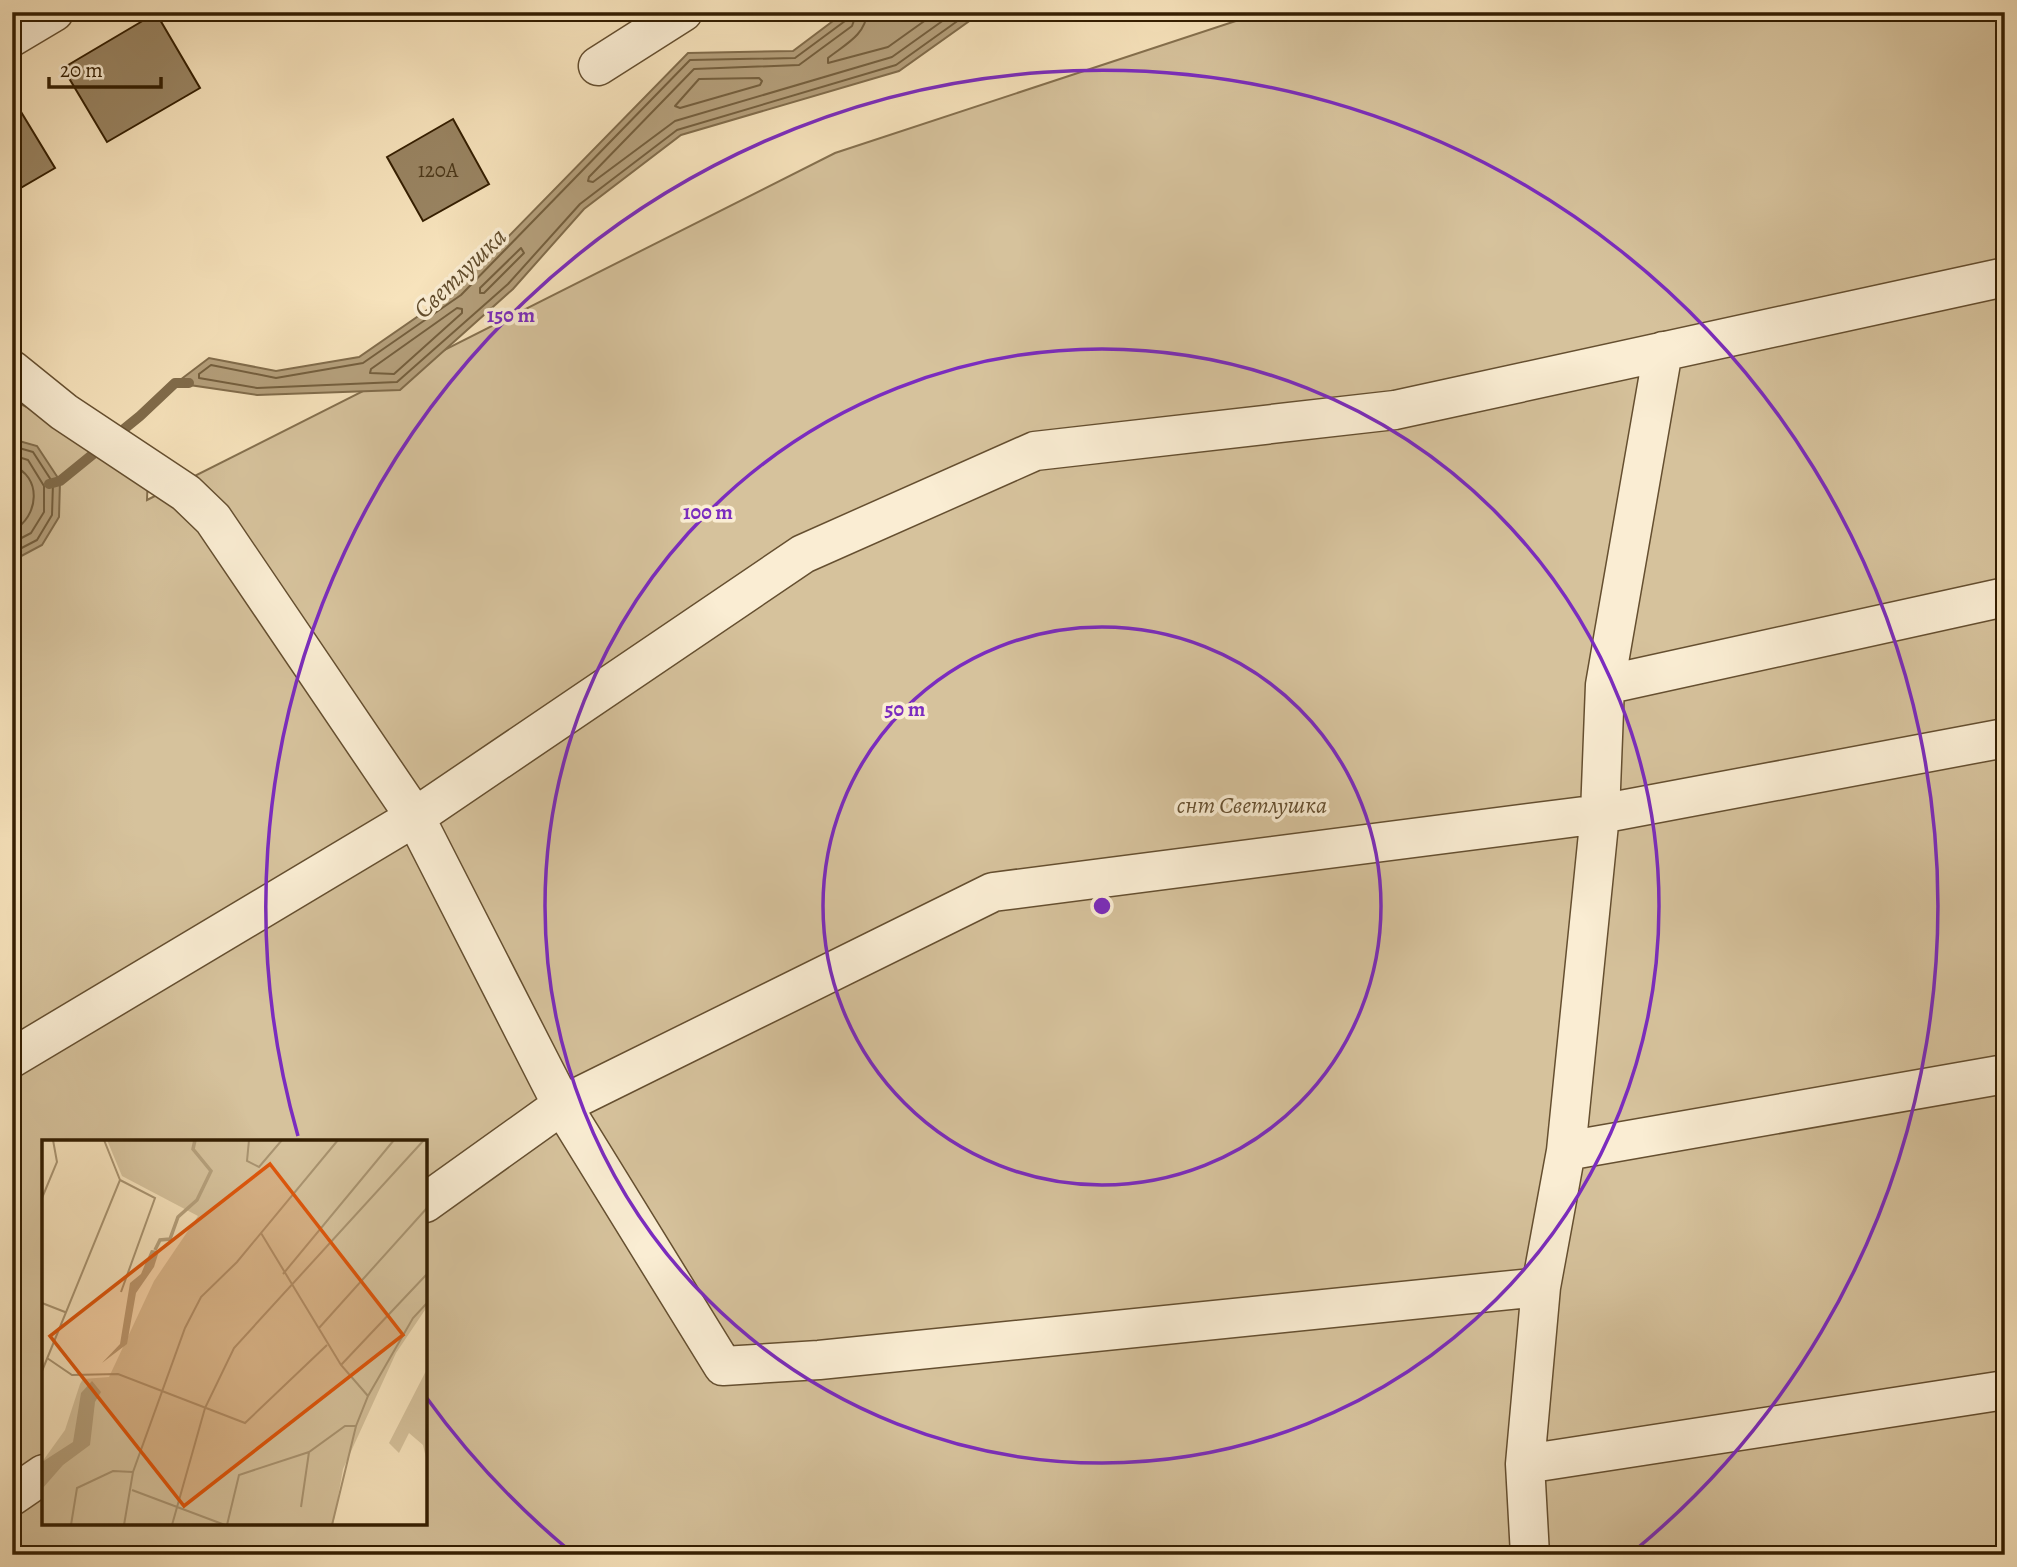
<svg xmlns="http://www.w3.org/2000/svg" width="2017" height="1567" font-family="Alegreya,serif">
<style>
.green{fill:#d6c29c;stroke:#85704e;stroke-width:2;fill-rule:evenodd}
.water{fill:#b5a07c;stroke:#816c4b;stroke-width:2}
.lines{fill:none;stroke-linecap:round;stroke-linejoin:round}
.shore{stroke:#745f3e;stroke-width:2}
.stream{stroke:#816c4b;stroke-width:10}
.building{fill:#998462;stroke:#341e01;stroke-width:2}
.minor-casing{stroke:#654f30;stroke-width:41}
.minor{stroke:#faedd3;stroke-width:38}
.ring{fill:none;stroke:#7b2cbf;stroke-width:3.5}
.labels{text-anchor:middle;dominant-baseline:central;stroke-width:7;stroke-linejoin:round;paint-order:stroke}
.number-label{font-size:21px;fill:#4d3819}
.park-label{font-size:24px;font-style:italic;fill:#654f30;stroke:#faedd3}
.water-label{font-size:26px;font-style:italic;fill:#614c2c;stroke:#faedd3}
.inset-river{fill:none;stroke:#b5a07c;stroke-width:3.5}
.inset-road{fill:none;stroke:#a99471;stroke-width:2}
.view{fill:#df560b;fill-opacity:0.15;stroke:#df560b;stroke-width:3.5}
.inset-edge{fill:none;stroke:#341e01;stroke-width:3.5}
.centre{fill:#7b2cbf;stroke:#faedd3;stroke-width:3.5}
.ring-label{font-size:21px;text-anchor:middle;font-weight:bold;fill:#7b2cbf;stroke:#faedd3;stroke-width:7;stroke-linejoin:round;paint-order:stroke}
</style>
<rect width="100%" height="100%" fill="#f7e3bc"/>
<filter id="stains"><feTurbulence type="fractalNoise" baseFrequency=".00286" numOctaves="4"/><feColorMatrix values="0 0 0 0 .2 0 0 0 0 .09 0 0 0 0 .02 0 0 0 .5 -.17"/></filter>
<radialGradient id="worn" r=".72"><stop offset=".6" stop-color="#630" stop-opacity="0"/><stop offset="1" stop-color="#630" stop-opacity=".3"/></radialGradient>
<!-- green -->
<path class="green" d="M 1263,12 L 2005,12 L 2005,1555 L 12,1555 L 12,400 L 105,444 L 148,473 L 147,500 L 835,153 ZM 44,1142 L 425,1142 L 425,1523 L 44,1523 Z"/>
<!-- water -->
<path class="water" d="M 845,12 L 982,12 L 899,71 L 681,135 L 584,209 L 513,289 L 400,390 L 257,395 L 176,383 L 209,358 L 276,371 L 359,357 L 456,290 L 688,53 L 793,51 Z
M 12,439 L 37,446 L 60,481 L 59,517 L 42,545 L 12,561 Z"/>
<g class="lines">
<!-- shore -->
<path class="shore" d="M 848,12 L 845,21 L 795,58 L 690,60 L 461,295 L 363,363 L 276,378 L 211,365 L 199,374 L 199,378 L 257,388 L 397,382 L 508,284 L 580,204 L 677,130 L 896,65 L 970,12
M 857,12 L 852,26 L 799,65 L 694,69 L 589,177 L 588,181 L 593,182 L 675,121 L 892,57 L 955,12
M 867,12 C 866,35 844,45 828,58 L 828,63 L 888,47 L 937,12
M 759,78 L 762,81 L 760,85 L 680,108 L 675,106 L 699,79 Z
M 521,248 L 524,253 L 484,293 L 480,293 L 480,288 Z
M 457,308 L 462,309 L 462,313 L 394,374 L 370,373 L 371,369 Z
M 12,446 L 33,452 L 53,483 L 52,515 L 37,540 L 12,553
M 12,455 L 28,460 L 44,486 L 44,512 L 31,533 L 12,543
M 12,466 C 42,475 40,517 12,531"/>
<!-- stream -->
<path class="stream" d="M 49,484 L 60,481 L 140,416 L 175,383 L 189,383"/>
</g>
<!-- building -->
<path class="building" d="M 156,13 L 200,88 L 107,142 L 63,68 Z
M 12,97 L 55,168 L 12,193 Z
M 453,119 L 489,184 L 423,221 L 387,157 Z"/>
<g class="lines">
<defs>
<path id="minor" d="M 12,37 L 54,12
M 598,66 L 683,12
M 12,370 L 64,412 L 186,493 L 213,519 L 415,817 L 562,1105 L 723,1366 L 819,1360 L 1541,1287
M 1605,685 L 2005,597
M 12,1058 L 415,817 L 803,554 L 1035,451 L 1395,410 L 2005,277
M 1566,1151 L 2005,1074
M 425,1203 L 562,1105 L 993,892 L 1600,814 L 2005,738
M 1525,1464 L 2005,1390
M 12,1496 L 44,1474
M 1530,1555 L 1525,1464 L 1541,1287 L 1566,1151 L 1600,814 L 1605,685 L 1663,351"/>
</defs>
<!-- minor casing -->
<use href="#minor" class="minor-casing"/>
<!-- minor -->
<use href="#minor" class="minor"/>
</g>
<!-- distance rings -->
<g class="ring">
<circle cx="1102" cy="906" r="279"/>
<circle cx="1102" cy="906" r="557"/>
<path d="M570 1551A836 836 0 0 1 426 1397M298 1136A836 836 0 1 1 1634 1551"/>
</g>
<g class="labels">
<!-- number labels -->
<g class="number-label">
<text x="438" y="170">120А</text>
</g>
<!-- park labels -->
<g class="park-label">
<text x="1252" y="805">снт Светлушка</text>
</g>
<!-- water labels -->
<g class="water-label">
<text transform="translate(460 273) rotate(-44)">Светлушка</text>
</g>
</g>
<!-- overview -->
<g transform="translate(42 1140)">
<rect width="385" height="385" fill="#f7e3bc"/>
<path d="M 65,0 L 385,0 L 385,167 L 354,213 L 301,329 L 291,385 L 0,385 L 0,322 L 23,290 L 38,244 L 41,239 L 67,237 L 112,141 L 156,76 L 80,36 ZM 385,229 L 385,322 L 381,305 L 367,293 L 357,313 L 347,303 Z" fill="#d6c29c"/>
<path d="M 109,110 L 117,111 L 112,127 L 94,153 L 85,204 L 60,223 L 78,204 L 88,143 L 99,134 ZM 50,241 L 59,252 L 53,262 L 48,305 L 21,325 L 0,349 L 0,322 L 31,302 L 39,253 Z" fill="#b5a07c"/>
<path class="inset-river" d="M 113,110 L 118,100 L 128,99 L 136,77 L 155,60 L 169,31 L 151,9 L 153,0"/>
<path class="inset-road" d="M 207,0 L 205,21 L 217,27 L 240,0M 78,40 L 113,58 L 79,152M 0,58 L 15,22 L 11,0M 219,93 L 299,225 L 326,256M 241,134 L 352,0M 0,163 L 23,172M 277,188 L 385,68M 5,218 L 30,235 L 76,234 L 203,283 L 285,205M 299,225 L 385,134M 0,231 L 78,40 L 62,0M 90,350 L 183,385M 259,367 L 267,312M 29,385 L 35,348 L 71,331 L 91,332M 82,385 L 91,332 L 143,188 L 159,157 L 195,122 L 296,0M 130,385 L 163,268 L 192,208 L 382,0M 185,385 L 197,335 L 267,312 L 303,286 L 314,286M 290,385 L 314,286 L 326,256 L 371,178 L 385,163"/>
<path class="view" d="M 228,24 L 361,195 L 142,366 L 8,196 Z"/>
<rect width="385" height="385" class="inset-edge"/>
</g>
<circle cx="1102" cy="906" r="10" class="centre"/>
<g class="ring-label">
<text x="511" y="322">150 m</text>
<text x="708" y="519">100 m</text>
<text x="905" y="716">50 m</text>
</g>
<!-- margin -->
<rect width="2017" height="1567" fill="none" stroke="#f7e3bc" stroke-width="42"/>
<rect x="14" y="14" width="1989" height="1539" fill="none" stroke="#341e01" stroke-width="3.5"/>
<rect x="21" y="21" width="1975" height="1525" fill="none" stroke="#341e01" stroke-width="2"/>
<!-- scale -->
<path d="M49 77v10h112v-10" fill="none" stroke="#341e01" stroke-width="3.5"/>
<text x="60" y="77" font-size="21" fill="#341e01" stroke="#faedd3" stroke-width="5" paint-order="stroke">20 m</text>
<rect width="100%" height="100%" filter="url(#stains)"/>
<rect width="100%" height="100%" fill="url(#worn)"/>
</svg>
